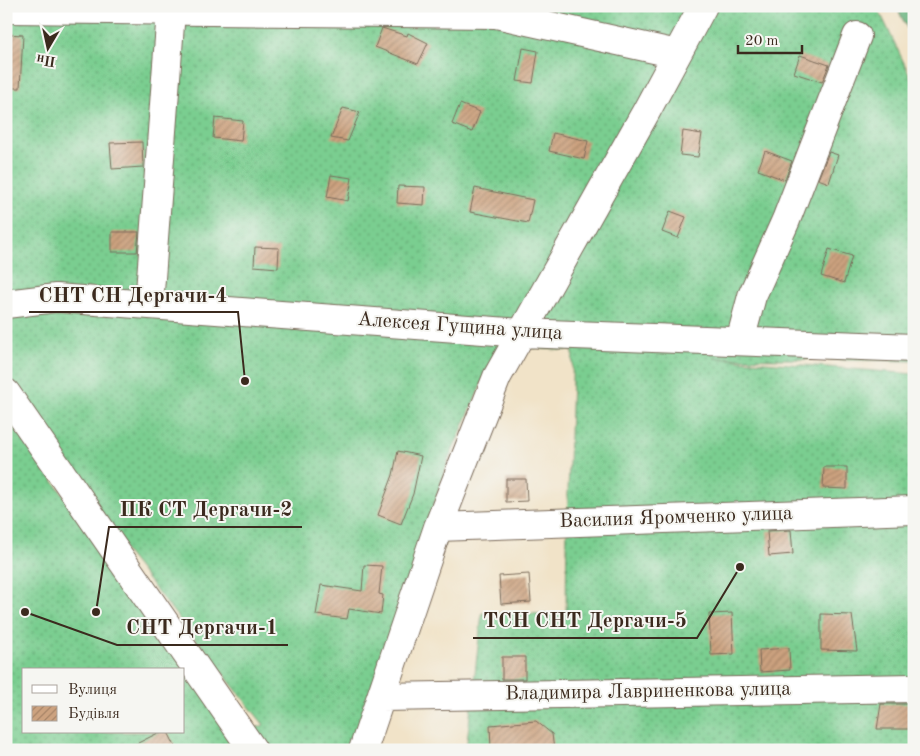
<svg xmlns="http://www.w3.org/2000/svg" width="920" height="756" font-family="'Old Standard TT',serif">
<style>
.forest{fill:url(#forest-crowns);stroke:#4f6e4c}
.garden{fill:url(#garden-dots);stroke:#5a7c57;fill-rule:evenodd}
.building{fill:url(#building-hatch)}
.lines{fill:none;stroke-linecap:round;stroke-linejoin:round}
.minor-casing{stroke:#7b6b5a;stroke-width:30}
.minor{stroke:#fff;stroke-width:28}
.labels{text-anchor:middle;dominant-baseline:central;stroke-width:4;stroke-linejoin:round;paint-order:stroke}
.street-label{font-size:20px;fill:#3b2a1e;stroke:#f6f6f2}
.leader{fill:none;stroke:#3b2a1e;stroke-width:2}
.callout-dot{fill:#3b2a1e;stroke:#f6f6f2;stroke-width:2}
.callout-label{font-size:21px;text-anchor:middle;font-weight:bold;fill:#3b2a1e;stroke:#f6f6f2;stroke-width:4;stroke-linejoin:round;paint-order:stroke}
</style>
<defs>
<pattern id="forest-crowns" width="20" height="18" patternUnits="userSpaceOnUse" patternTransform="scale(1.25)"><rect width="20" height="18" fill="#63b17a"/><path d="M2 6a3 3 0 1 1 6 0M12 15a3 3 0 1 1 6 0" fill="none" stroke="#539063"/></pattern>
<pattern id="garden-dots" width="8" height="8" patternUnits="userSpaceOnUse" patternTransform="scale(1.25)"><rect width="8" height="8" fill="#7ace90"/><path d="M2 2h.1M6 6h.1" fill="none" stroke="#65a775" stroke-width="1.8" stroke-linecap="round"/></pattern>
<pattern id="building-hatch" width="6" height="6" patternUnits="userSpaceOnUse" patternTransform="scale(1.25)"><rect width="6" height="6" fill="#cca27f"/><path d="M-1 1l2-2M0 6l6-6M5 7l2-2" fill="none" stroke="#a78467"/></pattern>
</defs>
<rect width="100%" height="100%" fill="#f6f6f2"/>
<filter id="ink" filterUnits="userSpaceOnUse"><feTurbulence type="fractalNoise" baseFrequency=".02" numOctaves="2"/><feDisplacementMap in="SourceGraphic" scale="10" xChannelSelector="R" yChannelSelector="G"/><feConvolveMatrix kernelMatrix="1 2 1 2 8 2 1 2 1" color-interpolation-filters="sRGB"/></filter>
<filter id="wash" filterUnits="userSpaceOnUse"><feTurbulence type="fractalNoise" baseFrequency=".0096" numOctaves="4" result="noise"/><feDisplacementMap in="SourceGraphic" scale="20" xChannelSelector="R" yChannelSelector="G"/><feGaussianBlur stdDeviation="1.12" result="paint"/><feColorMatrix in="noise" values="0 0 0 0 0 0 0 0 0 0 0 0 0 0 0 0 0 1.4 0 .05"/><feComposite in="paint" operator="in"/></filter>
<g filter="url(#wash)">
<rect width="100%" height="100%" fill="#f1e3c8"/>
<!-- forest -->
<path class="forest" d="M 896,6 L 914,6 L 914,42 Z"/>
<!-- garden -->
<path class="garden" d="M 6,6 L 877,6 L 914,84 L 914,361 L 714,358 L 914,374 L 914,750 L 466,750 L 482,613 L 566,614 L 567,521 L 573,351 L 498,346 L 448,461 L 384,661 L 358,750 L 6,750 L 6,414 L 235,736 L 264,725 L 6,402 ZM 24,670 L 184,670 L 184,732 L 24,732 Z"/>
<g id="blocks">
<!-- building -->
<path class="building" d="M 382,28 L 407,36 L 408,33 L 428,43 L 418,64 L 375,47 Z
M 6,34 L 23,35 L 20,88 L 6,88 Z
M 523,48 L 538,51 L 533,83 L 517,81 Z
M 800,55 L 829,65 L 822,82 L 794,73 Z
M 460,104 L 480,112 L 472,132 L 452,124 Z
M 343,108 L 360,112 L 348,141 L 331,138 Z
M 215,118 L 243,121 L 241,141 L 213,138 Z
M 683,131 L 702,134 L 698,157 L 680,155 Z
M 553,133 L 588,141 L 584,159 L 549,151 Z
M 142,142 L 143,167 L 112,169 L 110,143 Z
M 765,151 L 792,161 L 785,180 L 758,170 Z
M 829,152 L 838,155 L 829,183 L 818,179 Z
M 331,175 L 352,178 L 348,201 L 327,197 Z
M 398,186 L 425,187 L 424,205 L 397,203 Z
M 475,188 L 533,200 L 528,223 L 470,212 Z
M 670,211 L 686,217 L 678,238 L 662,232 Z
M 112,232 L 139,232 L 137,252 L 112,252 Z
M 255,247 L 279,248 L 278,268 L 254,266 Z
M 829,249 L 852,256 L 844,283 L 821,276 Z
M 398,451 L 421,456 L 413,494 L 401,524 L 378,515 L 393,475 Z
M 824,467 L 847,467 L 847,489 L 823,488 Z
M 506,479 L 526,479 L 527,501 L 506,502 Z
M 791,530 L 793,554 L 769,556 L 767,531 Z
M 364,565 L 382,566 L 379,594 L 383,595 L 381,614 L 349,609 L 347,619 L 316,615 L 321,585 L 362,591 Z
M 529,574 L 531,602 L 501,604 L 499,576 Z
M 732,613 L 734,654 L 711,655 L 709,614 Z
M 821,614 L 852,615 L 857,651 L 821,650 Z
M 789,648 L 790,670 L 760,672 L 759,650 Z
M 502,657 L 525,657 L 525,679 L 502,679 Z
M 881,704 L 914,704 L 914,729 L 877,729 Z
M 536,721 L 552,734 L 554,750 L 491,750 L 490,725 Z
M 160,732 L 168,732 L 177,750 L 124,750 Z"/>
</g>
</g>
<g filter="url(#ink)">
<use href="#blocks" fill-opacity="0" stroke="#7b6b5a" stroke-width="1"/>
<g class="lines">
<defs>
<path id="minor" d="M 6,9 L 496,14 L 677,54
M 6,304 L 56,298 L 522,333 L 914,348
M 149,305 L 171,11
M 740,341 L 752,296 L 786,220 L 857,36
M 6,393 L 253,750
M 438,527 L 914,510
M 382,697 L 914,688
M 363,750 L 438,527 L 497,377 L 647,110 L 703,6"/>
</defs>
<!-- minor casing -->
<use href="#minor" class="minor-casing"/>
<!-- minor -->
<use href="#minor" class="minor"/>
</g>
</g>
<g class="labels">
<!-- street labels -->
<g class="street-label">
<text transform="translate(460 327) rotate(4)">Алексея Гущина улица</text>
<text transform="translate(676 518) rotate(-2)">Василия Яромченко улица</text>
<text transform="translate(648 692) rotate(-1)">Владимира Лавриненкова улица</text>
</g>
</g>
<!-- callouts -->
<path class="leader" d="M245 381L238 312H29M96 612L109 527H302M740 567L697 638H473M25 612L117 645H288"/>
<g class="callout-dot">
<circle cx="245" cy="381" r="5"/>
<circle cx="96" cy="612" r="5"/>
<circle cx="740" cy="567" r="5"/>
<circle cx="25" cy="612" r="5"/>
</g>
<g class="callout-label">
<text x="133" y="302">СНТ СН Дергачи-4</text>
<text x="206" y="516">ПК СТ Дергачи-2</text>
<text x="585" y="627">ТСН СНТ Дергачи-5</text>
<text x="202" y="634">СНТ Дергачи-1</text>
</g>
<!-- margin -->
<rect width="920" height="756" fill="none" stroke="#f6f6f2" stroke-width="25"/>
<!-- legend -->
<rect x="22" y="668" width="162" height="65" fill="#f6f6f2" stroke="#aba49d"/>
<rect x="32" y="685" width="25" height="8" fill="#ffffff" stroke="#aba49d"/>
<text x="68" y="694" font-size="15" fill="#3b2a1e">Вулиця</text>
<rect x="32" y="706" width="25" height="15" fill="url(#building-hatch)" stroke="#aba49d"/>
<text x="68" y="718" font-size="15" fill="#3b2a1e">Будівля</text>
<!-- north arrow -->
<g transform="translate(48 48) rotate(189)" stroke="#f6f6f2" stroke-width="4" paint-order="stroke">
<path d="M0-4L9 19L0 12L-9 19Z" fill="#3b2a1e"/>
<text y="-8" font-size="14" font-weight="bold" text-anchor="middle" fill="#3b2a1e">Пн</text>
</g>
<!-- scale -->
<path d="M738 45v8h64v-8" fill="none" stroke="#3b2a1e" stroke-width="2.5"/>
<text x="745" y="45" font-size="15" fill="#3b2a1e" stroke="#f6f6f2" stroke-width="4" paint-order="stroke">20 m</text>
</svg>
